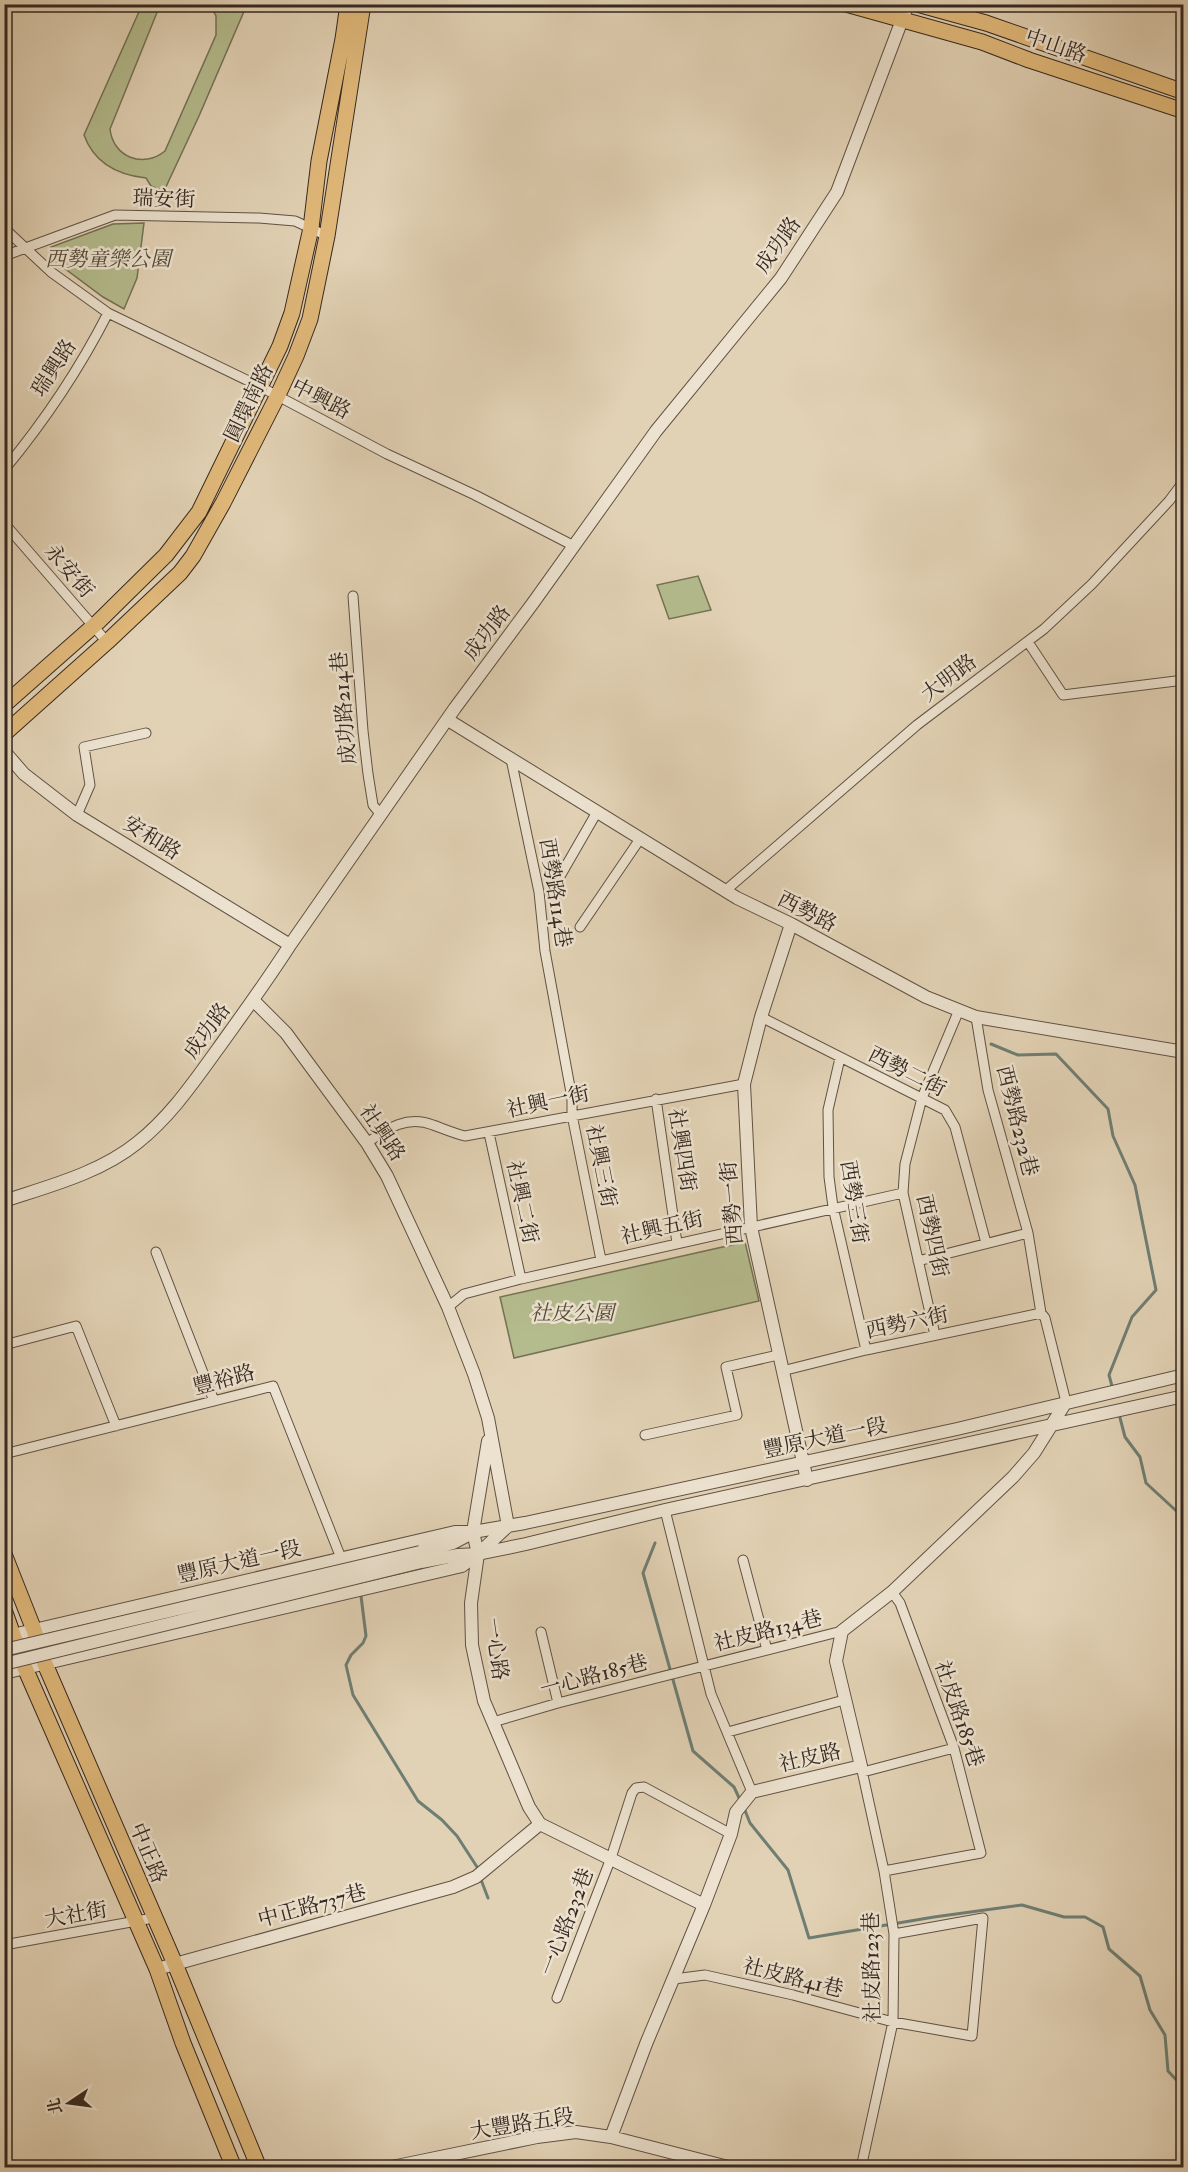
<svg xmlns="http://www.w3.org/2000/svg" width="1188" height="2172" font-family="'IM FELL Double Pica','Noto Serif TC',serif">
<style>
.green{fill:#b4bb8d;stroke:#747256;stroke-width:1.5}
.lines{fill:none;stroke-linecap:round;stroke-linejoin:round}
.stream{stroke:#6f7e73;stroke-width:3}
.minor-casing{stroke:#605245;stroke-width:11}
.tertiary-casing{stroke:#605245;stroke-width:14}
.primary-casing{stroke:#352820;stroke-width:17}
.minor{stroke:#ece2cf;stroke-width:9}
.tertiary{stroke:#ece2cf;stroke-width:12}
.primary{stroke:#e1b97a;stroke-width:15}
.tertiary-bridge-casing{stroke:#605245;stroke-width:14;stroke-linecap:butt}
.tertiary-bridge{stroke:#ece2cf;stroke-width:12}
.labels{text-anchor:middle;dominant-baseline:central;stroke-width:5;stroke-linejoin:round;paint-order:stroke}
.street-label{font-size:21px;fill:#352820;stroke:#ece2cf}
.park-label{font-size:21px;font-style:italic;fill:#554d3b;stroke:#ece2cf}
</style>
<rect width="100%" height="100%" fill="#e2d2b5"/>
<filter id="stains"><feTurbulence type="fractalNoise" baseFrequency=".00333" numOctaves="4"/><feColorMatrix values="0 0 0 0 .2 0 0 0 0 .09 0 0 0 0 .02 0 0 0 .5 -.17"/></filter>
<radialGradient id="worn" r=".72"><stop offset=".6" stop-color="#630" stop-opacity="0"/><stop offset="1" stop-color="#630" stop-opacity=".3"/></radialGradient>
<!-- green -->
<path class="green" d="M 142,5 L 160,5 L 110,129 C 113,157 143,169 165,151 L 216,35 L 216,16 L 210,5 L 229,5 L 230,7 L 237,5 L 245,9 L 199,116 L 164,191 L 151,186 L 146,178 C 118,175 94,163 84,135 Z
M 144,223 L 137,278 L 124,309 L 103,297 L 52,259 L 49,253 L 51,247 L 113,224 Z
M 698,576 L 711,610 L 669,619 L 657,585 Z
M 745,1242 L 759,1301 L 514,1358 L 500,1297 Z"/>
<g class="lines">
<!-- stream -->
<path class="stream" d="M 991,1044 L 1018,1055 L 1056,1054 L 1108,1109 L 1113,1136 L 1135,1185 L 1156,1290 L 1132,1317 L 1109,1375 L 1113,1390
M 1119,1414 L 1125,1437 L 1140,1457 L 1146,1483 L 1184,1518
M 655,1543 L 643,1573 L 693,1751 L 734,1787 L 741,1802
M 361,1596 L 366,1636 L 363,1643 L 351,1655 L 346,1665 L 353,1695 L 418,1801 L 442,1820 L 457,1836 L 479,1870
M 744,1808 L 750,1823 L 788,1870 L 809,1938 L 934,1917 L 1022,1905 L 1064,1917 L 1085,1917 L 1103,1927 L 1109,1949 L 1140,1976 L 1150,2010 L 1165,2035 L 1168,2071 L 1184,2088
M 480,1877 L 488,1898
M 4,2140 L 10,2168
M 463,2167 L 463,2168"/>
<defs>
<path id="minor" d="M 4,228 L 51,272 L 108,313 L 259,386 L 387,454 L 475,495 L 574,546
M 4,256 L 115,215 L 259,218 L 295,221 L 327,236
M 4,470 C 43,423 81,366 108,313
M 4,523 L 107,642
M 353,596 L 363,731 L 368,774 L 373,805 L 381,815
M 1028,642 L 1063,695 L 1184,680
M 511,759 L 539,892 L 545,951 L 572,1098 L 572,1115 L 601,1260
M 77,815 L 90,785 L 84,747 L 146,733
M 559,878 L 597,812
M 725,891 L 917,725 L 1044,629 L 1092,584 L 1169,501 L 1184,481
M 580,927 L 640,839
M 761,1017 L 945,1110 L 955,1127 L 986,1243
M 976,1017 L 988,1090 L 1028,1233 L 1041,1313 L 1045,1318 L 1066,1402
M 840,1058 L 828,1110 L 829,1177 L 833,1207 L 866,1350
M 656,1099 L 677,1243
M 489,1133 L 521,1279
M 367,1143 C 387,1128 408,1115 433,1125 C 444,1129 453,1133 465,1136 L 744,1084
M 156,1252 L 214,1401
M 918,1261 L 1028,1233
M 448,1307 L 464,1294 L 521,1279 L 903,1193
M 935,1335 L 903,1193 L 905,1164 L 922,1098 L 959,1010
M 4,1345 L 76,1326 L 116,1426
M 782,1371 L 866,1350 L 1041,1313
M 645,1435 L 737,1415 L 726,1367 L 778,1355
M 4,1454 L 273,1386 L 341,1558
M 665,1510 L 711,1694 L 752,1792
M 743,1560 L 767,1650
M 541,1632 L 558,1703
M 493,1722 L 558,1703 L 842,1631
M 728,1732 L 844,1700
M 863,1772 L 954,1748
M 884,1871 L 981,1853 L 954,1748 L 900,1603 L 892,1592
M 4,1945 L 153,1918
M 674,1979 L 705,1975 L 793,1995 L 893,2022 L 972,2036 L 983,1918 L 894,1934
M 557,1998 L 611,1858 L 632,1793 L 636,1788 L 644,1787 L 731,1834
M 681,2168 L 681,2155
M 861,2168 L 893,2022 L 894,1934 L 884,1871 L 861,1766"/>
<path id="tertiary" d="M 448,720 L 737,898 L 791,924 L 926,997 L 976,1017 L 1184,1052
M 4,751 L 24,774 L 77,815 L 290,945
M 791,924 L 761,1017 L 744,1084 L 751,1227 L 807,1480
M 4,1201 C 49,1186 100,1173 137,1143 C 170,1117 193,1083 217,1050 C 242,1015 267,981 290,945 L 455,708 L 533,603 L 656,431 L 781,278 L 837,192 L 908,4
M 488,1441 L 473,1532 L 478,1554 L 471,1603 L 472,1645 L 484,1701 L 529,1807 L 540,1824 L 704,1905
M 420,1552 L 453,1543 L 472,1533
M 421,1562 L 458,1555 L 478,1554 L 526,1544 L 665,1510 L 1184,1396
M 4,1637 L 455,1532 L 473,1532 L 525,1523 L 957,1429 L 1184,1375
M 4,1673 L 462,1566 L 478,1554 L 508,1526 L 488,1418 L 474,1374 L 448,1307 L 387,1176 L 367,1143 L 286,1033 L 253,1000
M 157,1969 L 453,1887 L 476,1877 L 540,1824
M 611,2137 L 646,2044 L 704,1905 L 731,1834 L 736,1812 L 752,1792 L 861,1766 L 836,1661 L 842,1631 L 892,1592 L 1013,1477 L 1034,1453 L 1066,1402
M 387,2168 L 537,2137 L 576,2132 L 611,2137 L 732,2168"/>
<path id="primary" d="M 846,4 L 982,42 L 1029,60 L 1184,111
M 917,4 L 986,23 L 1184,92
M 4,705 L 98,622 L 166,555 L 199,512 L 280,346 L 292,313 L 311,228 L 319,161 L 343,39 L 348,4
M 4,734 L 107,642 L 180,573 L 193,556 L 223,503 L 277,397 L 296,356 L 310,319 L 327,236 L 363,4
M 4,1554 L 34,1630 L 45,1664 L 175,1964 L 259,2168
M 4,1610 L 25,1668 L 157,1969 L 183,2043 L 234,2168"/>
</defs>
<!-- minor casing -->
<use href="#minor" class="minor-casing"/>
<!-- tertiary casing -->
<use href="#tertiary" class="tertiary-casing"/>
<!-- primary casing -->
<use href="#primary" class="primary-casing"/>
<!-- minor -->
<use href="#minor" class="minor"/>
<!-- tertiary -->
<use href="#tertiary" class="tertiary"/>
<!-- primary -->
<use href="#primary" class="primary"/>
<defs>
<path id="tertiary-bridge" d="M 4,1650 L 420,1552
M 4,1664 L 421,1562"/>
</defs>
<!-- tertiary-bridge casing -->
<use href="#tertiary-bridge" class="tertiary-bridge-casing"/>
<!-- tertiary-bridge -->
<use href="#tertiary-bridge" class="tertiary-bridge"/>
</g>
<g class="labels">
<!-- street labels -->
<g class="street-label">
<text transform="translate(1056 46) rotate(19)">中山路</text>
<text transform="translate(164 199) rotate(2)">瑞安街</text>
<text transform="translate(778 245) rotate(-55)">成功路</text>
<text transform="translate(54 368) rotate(-57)">瑞興路</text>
<text transform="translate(321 399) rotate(27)">中興路</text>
<text transform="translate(249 403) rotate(-64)">圓環南路</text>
<text transform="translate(69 571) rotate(49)">永安街</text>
<text transform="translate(487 633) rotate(-53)">成功路</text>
<text transform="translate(949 678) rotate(-37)">大明路</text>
<text transform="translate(344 708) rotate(-95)">成功路214巷</text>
<text transform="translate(152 838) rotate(32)">安和路</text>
<text transform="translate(555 893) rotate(81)">西勢路114巷</text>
<text transform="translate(807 912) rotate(27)">西勢路</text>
<text transform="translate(207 1031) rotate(-54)">成功路</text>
<text transform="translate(907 1072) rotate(27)">西勢二街</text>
<text transform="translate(548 1102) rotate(-12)">社興一街</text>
<text transform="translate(1017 1121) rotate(76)">西勢路232巷</text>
<text transform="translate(382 1133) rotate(56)">社興路</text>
<text transform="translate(682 1150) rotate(81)">社興四街</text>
<text transform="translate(601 1166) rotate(79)">社興三街</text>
<text transform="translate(522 1202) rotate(78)">社興二街</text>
<text transform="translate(854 1202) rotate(81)">西勢三街</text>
<text transform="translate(732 1203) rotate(-95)">西勢一街</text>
<text transform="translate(662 1228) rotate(-13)">社興五街</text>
<text transform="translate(932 1236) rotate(78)">西勢四街</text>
<text transform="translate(907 1323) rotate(-12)">西勢六街</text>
<text transform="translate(224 1380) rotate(-15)">豐裕路</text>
<text transform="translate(825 1438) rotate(-12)">豐原大道一段</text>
<text transform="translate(239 1562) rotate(-13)">豐原大道一段</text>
<text transform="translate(768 1631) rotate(-14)">社皮路134巷</text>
<text transform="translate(496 1649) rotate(82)">一心路</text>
<text transform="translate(594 1676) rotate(-15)">一心路185巷</text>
<text transform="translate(959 1714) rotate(71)">社皮路185巷</text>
<text transform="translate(810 1758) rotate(-13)">社皮路</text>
<text transform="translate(148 1853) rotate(67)">中正路</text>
<text transform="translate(312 1906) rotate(-15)">中正路737巷</text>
<text transform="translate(76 1915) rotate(-10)">大社街</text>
<text transform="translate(567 1922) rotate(-69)">一心路232巷</text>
<text transform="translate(872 1967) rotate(-91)">社皮路123巷</text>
<text transform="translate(793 1978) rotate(14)">社皮路41巷</text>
<text transform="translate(522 2124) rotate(-9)">大豐路五段</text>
</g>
<!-- park labels -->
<g class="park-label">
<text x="108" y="259">西勢童樂公園</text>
<text x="572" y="1313">社皮公園</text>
</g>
</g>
<!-- margin -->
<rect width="1188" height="2172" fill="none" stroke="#e2d2b5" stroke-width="24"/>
<rect x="6" y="6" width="1176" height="2160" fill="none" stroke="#352820" stroke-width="3"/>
<rect x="12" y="12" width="1164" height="2148" fill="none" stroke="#352820" stroke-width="1.5"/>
<!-- north arrow -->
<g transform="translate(69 2103) rotate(257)" stroke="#ece2cf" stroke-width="4.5" paint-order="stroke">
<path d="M0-4.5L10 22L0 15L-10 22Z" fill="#352820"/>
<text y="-9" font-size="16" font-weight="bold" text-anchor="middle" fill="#352820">北</text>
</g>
<rect width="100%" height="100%" filter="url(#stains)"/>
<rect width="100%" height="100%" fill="url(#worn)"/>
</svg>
